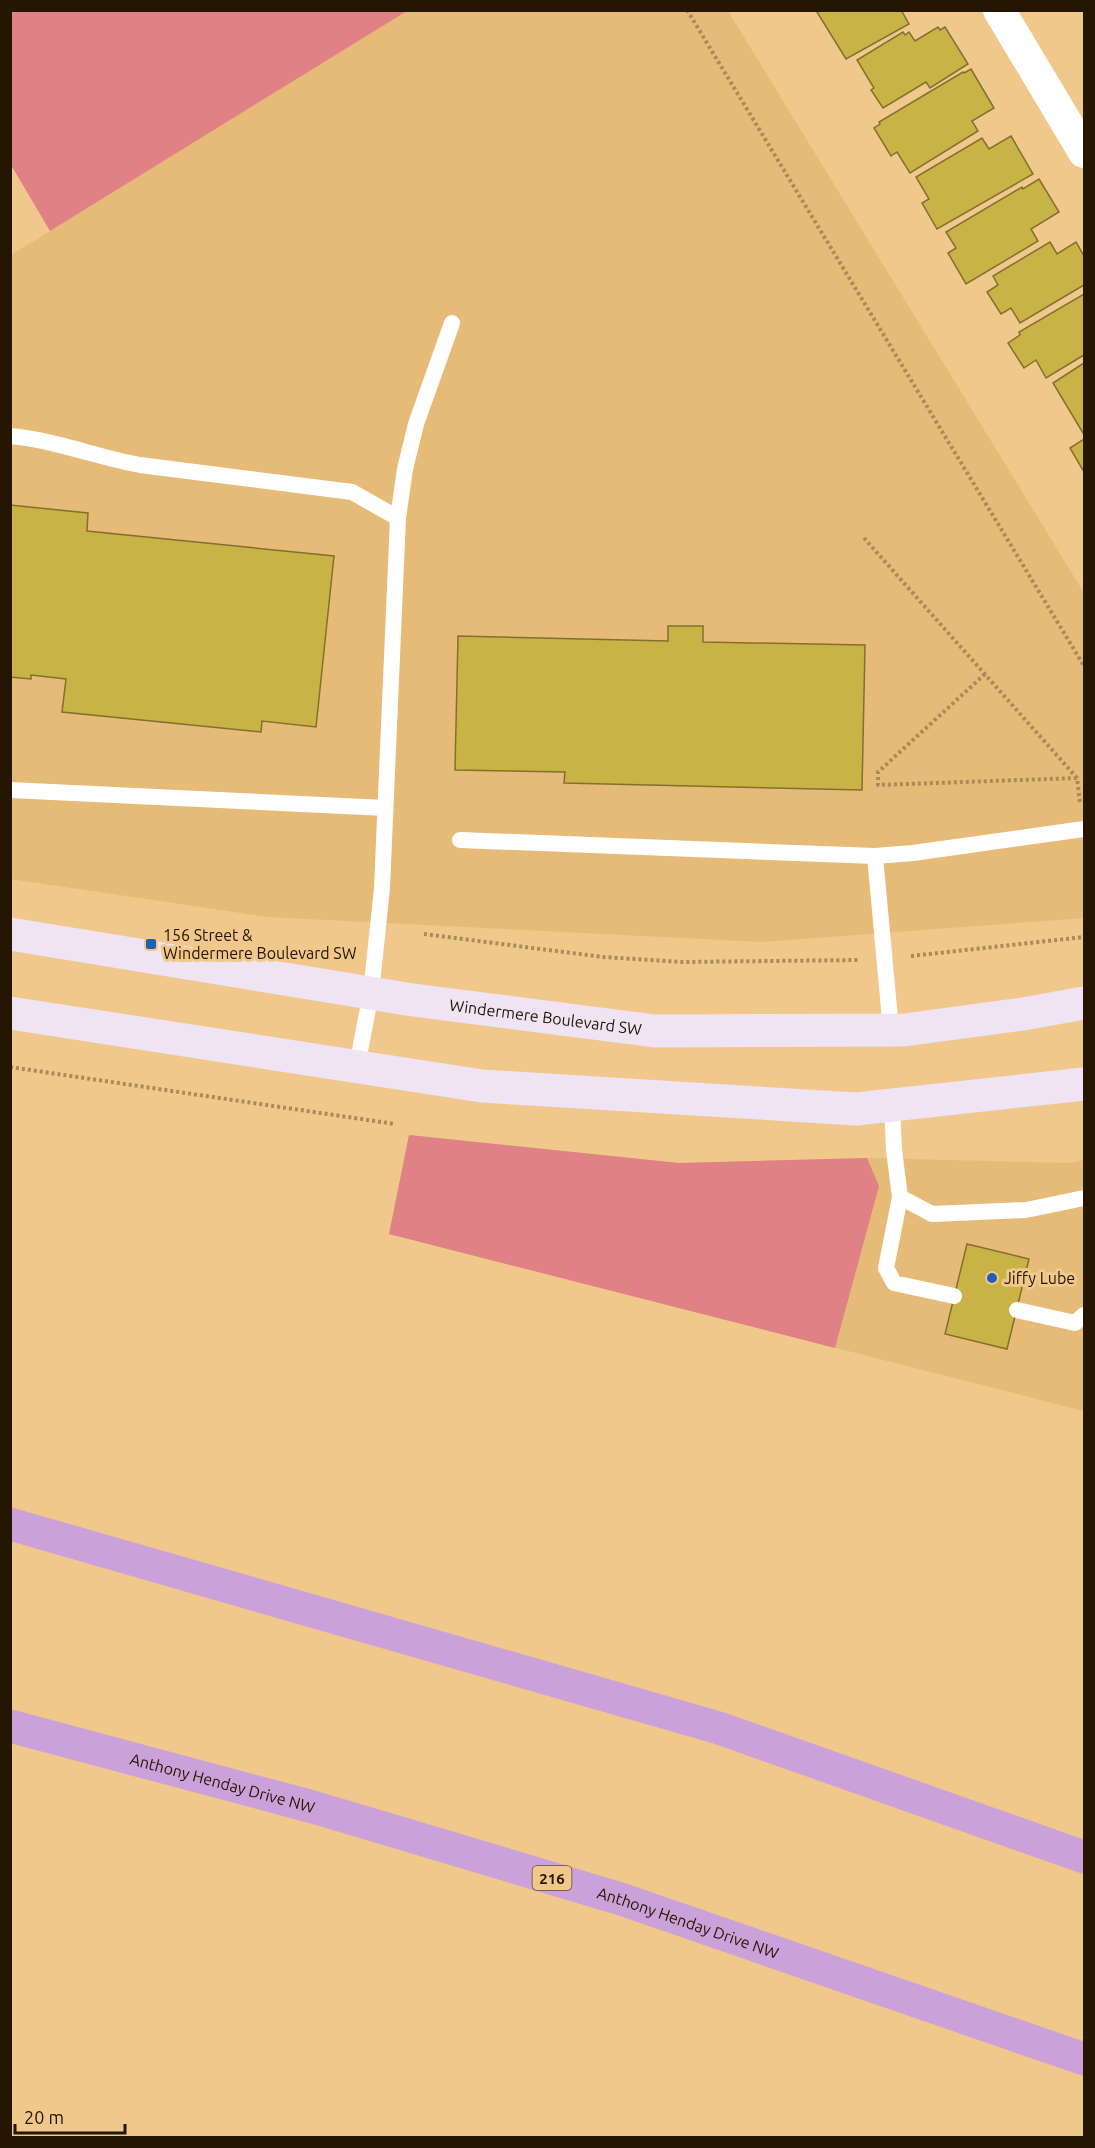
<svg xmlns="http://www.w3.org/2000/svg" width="1095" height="2148" font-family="Ubuntu,sans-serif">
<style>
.built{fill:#e6ba77}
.green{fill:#e08186}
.building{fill:#c9b246;stroke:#80712e;stroke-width:1.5}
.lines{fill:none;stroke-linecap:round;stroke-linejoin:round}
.path{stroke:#a88a5b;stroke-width:4;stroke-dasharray:3 3;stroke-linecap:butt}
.service{stroke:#fff;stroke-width:16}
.minor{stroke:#fff;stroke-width:32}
.secondary{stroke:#efe3f4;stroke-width:33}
.motorway{stroke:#cba1da;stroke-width:33}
.poi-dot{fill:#225fb1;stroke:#f0c88c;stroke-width:2}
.labels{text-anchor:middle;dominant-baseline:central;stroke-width:6;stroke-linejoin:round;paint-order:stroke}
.shield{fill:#f0c88c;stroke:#614b2a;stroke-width:1.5}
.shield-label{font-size:15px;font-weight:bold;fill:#241600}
.poi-label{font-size:16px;fill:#241600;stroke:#f0c88c;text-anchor:start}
.street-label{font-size:16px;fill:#241600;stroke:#f0c88c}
</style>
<rect width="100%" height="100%" fill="#f0c88c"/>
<!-- built -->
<path class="built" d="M 407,11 L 728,11 L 1084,593 L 1084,918 L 761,942 L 268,917 L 11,879 L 11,255 Z
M 409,1135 L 679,1163 L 867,1158 L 1069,1163 L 1084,1160 L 1084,1411 L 389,1234 Z"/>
<!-- green -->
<path class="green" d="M 10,11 L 11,10 L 407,11 L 50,231 L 11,165 Z
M 409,1135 L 679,1163 L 867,1158 L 879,1186 L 835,1348 L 389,1234 Z"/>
<!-- building -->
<path class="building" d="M 819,10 L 901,10 L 909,24 L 846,59 L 817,12 Z
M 938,27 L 940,30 L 945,27 L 968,64 L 930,88 L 926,82 L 883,108 L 871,90 L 874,88 L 857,60 L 903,32 L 905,35 L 909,32 L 915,41 Z
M 971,69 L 994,108 L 972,121 L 978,131 L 910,173 L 897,152 L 891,156 L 874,128 L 880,124 L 879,122 L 963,72 L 964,73 Z
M 1011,136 L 1033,174 L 937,229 L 922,203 L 929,199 L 916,177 L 982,138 L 989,149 Z
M 1039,179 L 1059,212 L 1031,229 L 1038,241 L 966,284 L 948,253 L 956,248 L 946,232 L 1022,187 L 1023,189 Z
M 1050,242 L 1057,254 L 1076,242 L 1084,256 L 1084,285 L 1020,323 L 1011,308 L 1001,314 L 987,292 L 998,285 L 993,276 Z
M 1084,294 L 1084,355 L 1046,378 L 1036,360 L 1024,368 L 1008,343 L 1020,335 L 1019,332 Z
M 1084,363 L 1084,432 L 1083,433 L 1053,383 Z
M 1084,439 L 1084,472 L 1070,448 Z
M 10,505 L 88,513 L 87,531 L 334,556 L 316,727 L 262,721 L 261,732 L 62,712 L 66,679 L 31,675 L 31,679 L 10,677 Z
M 668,626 L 703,626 L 703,642 L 865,645 L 862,790 L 564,783 L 565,772 L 455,770 L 458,636 L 668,641 Z
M 967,1244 L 1029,1259 L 1007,1349 L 945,1334 Z"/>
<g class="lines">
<!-- path -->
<path class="path" d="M 687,10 L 1084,666
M 864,538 L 1077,778 L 1080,803
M 985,674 L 878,772 L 878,785 L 1077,778
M 424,934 L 603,957 L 682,962 L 859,960
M 911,956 L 1084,937
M 10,1067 L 395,1124"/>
<!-- service -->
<path class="service" d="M 10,436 C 55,440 96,457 140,465 L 352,492 L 398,518 L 382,888 L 371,993 L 357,1066
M 398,518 L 405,469 L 416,424 L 452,323
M 10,790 L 385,808
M 460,840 L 875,856 L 913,853 L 1084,829
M 875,856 L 891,1030
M 892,1105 L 894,1150 L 900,1197 L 886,1268 L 894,1283 L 954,1296
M 900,1197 L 932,1214 L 1026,1210 L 1084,1198
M 1017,1310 L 1075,1323 L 1084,1315"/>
<!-- minor -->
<path class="minor" d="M 999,10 L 1084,152"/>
<!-- secondary -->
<g class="secondary">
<path id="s1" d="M 10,934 L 413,1000 L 655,1031 L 904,1030 L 1023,1014 L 1084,1003"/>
<path d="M 10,1013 L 482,1086 L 856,1109 L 1084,1084"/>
</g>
<!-- motorway -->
<g class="motorway">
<path d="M 10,1524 L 719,1728 L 1084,1857"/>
<path id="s2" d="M 10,1726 L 313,1807 L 621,1899 L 1084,2059"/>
</g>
</g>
<!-- markers -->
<g class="poi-dot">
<rect x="145" y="938" width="12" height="12" rx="3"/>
<circle cx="992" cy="1278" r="6"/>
</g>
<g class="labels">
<!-- shield labels -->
<rect class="shield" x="532.5" y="1866" width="39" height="24" rx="4.5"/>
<g class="shield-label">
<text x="552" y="1878">216</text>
</g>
<!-- poi labels -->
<g class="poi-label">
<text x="163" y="935">156 Street &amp;<tspan x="163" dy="18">Windermere Boulevard SW</tspan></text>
<text x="1004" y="1278">Jiffy Lube</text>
</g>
<!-- street labels -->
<g class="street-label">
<text stroke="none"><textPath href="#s1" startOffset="542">Windermere Boulevard SW</textPath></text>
<text stroke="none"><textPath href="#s2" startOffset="220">Anthony Henday Drive NW</textPath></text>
<text stroke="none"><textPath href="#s2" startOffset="706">Anthony Henday Drive NW</textPath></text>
</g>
</g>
<!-- border -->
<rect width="1095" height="2148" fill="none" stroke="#241600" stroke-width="24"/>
<!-- scale -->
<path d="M15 2124v9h110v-9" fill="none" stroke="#241600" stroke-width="3"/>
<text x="24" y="2124" font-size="18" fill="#241600" stroke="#f0c88c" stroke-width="4.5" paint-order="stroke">20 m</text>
</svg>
